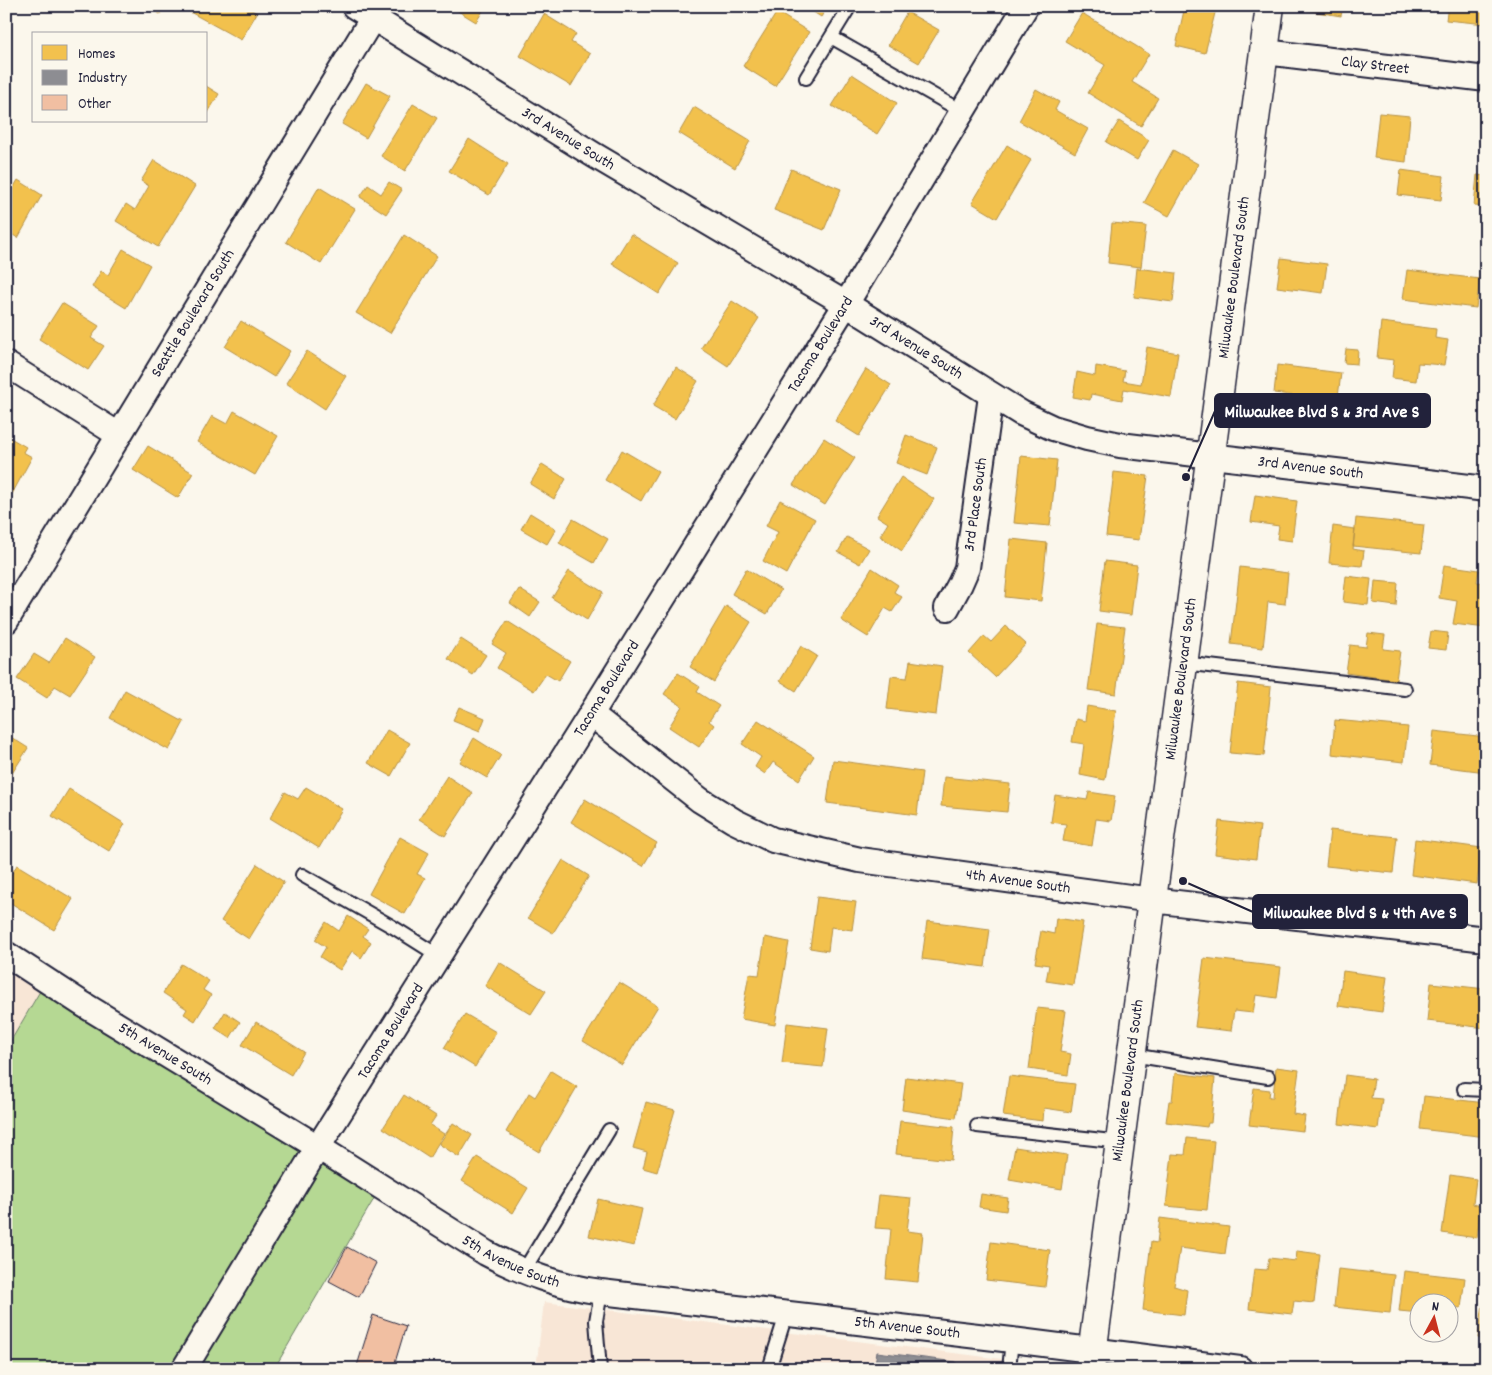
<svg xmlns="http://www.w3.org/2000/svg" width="1492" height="1375" font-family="Dekko,sans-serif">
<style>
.built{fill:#f8e6d6}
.green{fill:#b5d893;stroke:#6c7d67}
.homes{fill:#f2c14e;stroke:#b49148}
.industry{fill:#8d8d92;stroke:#6d6d78}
.building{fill:#f1bfa2;stroke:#22223b}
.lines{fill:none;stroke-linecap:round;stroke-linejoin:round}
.service-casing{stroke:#22223b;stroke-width:16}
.minor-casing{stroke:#22223b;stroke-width:28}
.tertiary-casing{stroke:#22223b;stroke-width:31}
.service{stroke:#fbf7ec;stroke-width:12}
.minor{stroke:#fbf7ec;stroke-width:24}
.tertiary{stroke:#fbf7ec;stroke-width:28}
.labels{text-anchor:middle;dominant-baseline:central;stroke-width:5;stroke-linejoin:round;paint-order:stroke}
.street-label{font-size:16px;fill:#22223b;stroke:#fbf7ec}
.leader{fill:none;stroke:#22223b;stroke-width:2}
.callout-dot{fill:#22223b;stroke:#fbf7ec;stroke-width:2}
.callout{fill:#22223b;stroke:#22223b;stroke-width:2}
.callout-label{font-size:18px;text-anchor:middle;font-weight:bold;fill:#fff}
</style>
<rect width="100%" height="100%" fill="#fbf7ec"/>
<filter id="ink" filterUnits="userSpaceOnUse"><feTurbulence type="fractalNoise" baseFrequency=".02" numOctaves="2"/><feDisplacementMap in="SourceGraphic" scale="10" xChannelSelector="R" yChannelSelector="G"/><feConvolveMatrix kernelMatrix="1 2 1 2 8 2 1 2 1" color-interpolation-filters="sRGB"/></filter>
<g filter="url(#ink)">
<!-- built -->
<path class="built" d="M 6,954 L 46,981 L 6,1049 Z
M 544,1302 L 1050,1365 L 1051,1369 L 536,1369 Z"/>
<!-- green -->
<path class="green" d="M 46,981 L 381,1187 L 274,1369 L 6,1369 L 6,1049 Z"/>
<!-- homes -->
<path class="homes" d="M 146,6 L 165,6 L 160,14 Z
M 179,6 L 245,6 L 257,13 L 241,40 Z
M 450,6 L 486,6 L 476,22 Z
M 804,6 L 828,6 L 821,17 Z
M 1185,6 L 1206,6 L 1216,9 L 1205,53 L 1176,46 Z
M 1305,6 L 1343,6 L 1341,16 L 1304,10 Z
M 1448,6 L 1486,6 L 1486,24 L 1446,20 Z
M 777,12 L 809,32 L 775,86 L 743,66 Z
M 907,12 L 939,30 L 919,63 L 888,45 Z
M 1082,13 L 1149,54 L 1132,82 L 1158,98 L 1141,126 L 1088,93 L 1105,65 L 1065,41 Z
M 544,14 L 576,34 L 571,42 L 590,54 L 571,86 L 520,56 Z
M 852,74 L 897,103 L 877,134 L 832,106 Z
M 366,83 L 390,96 L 366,138 L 342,124 Z
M 206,86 L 219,94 L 206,116 Z
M 1036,89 L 1059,102 L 1055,110 L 1088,129 L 1075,153 L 1019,121 Z
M 413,104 L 437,118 L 405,171 L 381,156 Z
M 694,107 L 750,141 L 735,168 L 679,133 Z
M 1379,113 L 1410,116 L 1406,162 L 1374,158 Z
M 1119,121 L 1149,140 L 1137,160 L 1106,142 Z
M 469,139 L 508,164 L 489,195 L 449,171 Z
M 1007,145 L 1031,160 L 997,218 L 972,203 Z
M 1173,150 L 1198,164 L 1169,216 L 1144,203 Z
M 154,160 L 195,186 L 158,247 L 116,221 L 126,204 L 135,210 L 149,186 L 141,181 Z
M 791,169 L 841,189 L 824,230 L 774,210 Z
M 1401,170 L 1444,176 L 1441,200 L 1398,195 Z
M 1477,175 L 1486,176 L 1486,207 L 1474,206 Z
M 18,180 L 42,195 L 18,238 L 6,231 L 6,200 Z
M 389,182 L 402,190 L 386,214 L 360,197 L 368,185 L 381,194 Z
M 319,187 L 355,209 L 321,264 L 286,242 Z
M 1112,223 L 1146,226 L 1141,267 L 1108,263 Z
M 631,234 L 678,263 L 659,294 L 612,264 Z
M 404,235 L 437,256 L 390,333 L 356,313 Z
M 123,249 L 150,265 L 126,308 L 92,287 L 101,271 L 108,275 Z
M 1281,258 L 1327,264 L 1323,293 L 1277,287 Z
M 1137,268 L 1176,273 L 1173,302 L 1134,297 Z
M 1407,270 L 1480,279 L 1476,308 L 1403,299 Z
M 732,301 L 759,318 L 728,366 L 701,348 Z
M 62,303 L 99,326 L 91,338 L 104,346 L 88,370 L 39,339 Z
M 241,321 L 290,351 L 274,377 L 225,347 Z
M 1381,322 L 1436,329 L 1435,338 L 1448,340 L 1444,365 L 1418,363 L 1416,381 L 1392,378 L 1394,360 L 1377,358 Z
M 1147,347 L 1178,353 L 1171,397 L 1124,389 L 1122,400 L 1091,394 L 1090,400 L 1073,397 L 1077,372 L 1095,376 L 1096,366 L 1125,371 L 1123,381 L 1141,384 Z
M 1346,349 L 1358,350 L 1357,364 L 1344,363 Z
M 307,351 L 346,376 L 325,409 L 286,383 Z
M 1277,365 L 1341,373 L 1336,413 L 1296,408 L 1297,396 L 1274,393 Z
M 676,367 L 698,381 L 675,419 L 653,406 Z
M 866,369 L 891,385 L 859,436 L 835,421 Z
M 234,411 L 278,436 L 255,475 L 197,442 L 212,416 L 227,424 Z
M 906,435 L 937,447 L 927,475 L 896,463 Z
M 7,436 L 26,447 L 23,452 L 32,457 L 12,494 L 6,491 Z
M 824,438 L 855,458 L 825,505 L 793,485 Z
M 148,446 L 193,473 L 178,498 L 133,470 Z
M 622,450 L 658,471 L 641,501 L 605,480 Z
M 1021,456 L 1057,460 L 1050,526 L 1014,523 Z
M 542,464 L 566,479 L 554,499 L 530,484 Z
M 1114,472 L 1148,476 L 1139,540 L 1106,536 Z
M 901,477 L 934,499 L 902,551 L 880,536 L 888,523 L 877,516 Z
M 1255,495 L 1297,501 L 1292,541 L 1277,539 L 1279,526 L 1251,522 Z
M 780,500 L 815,519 L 786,574 L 763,561 L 778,532 L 766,526 Z
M 530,513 L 556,529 L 547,544 L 521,529 Z
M 1356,518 L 1424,525 L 1421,553 L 1353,546 Z
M 573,519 L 608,539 L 594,563 L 559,543 Z
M 1333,526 L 1355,529 L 1353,549 L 1364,551 L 1362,566 L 1329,563 Z
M 847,537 L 869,549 L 860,564 L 838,552 Z
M 1011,539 L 1047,543 L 1041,601 L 1005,597 Z
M 1105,561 L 1137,565 L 1131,615 L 1099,611 Z
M 1444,565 L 1479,570 L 1477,582 L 1486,583 L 1486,628 L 1453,624 L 1457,601 L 1439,598 Z
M 1240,567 L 1288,573 L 1285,604 L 1268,602 L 1263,648 L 1231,644 Z
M 872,568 L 898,585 L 894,592 L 902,597 L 892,612 L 885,608 L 868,637 L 841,620 Z
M 746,569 L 781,590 L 767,614 L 732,594 Z
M 569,571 L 603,592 L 587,620 L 552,598 Z
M 1346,576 L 1371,579 L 1368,605 L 1343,602 Z
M 1375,581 L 1398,583 L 1396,606 L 1373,603 Z
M 519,589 L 540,602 L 530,617 L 510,603 Z
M 726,606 L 751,622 L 714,682 L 690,667 Z
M 507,621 L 570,661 L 558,681 L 546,674 L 534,691 L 497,668 L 506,653 L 492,644 Z
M 1097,624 L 1125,627 L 1116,694 L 1088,690 Z
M 1006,626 L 1026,644 L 995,677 L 969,653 L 984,636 L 991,642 Z
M 1431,631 L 1448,633 L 1446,650 L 1428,648 Z
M 1368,633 L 1385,635 L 1383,649 L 1400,651 L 1396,680 L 1346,673 L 1350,645 L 1366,647 Z
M 65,638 L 95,657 L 70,695 L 55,686 L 47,698 L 17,679 L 34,654 L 49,663 Z
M 461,639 L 486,655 L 473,675 L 448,659 Z
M 801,646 L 817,656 L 796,691 L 780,681 Z
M 910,661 L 942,666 L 936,715 L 887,709 L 891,676 L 907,678 Z
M 678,673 L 700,687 L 697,692 L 719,706 L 709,721 L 714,725 L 699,747 L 669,727 L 682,706 L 664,694 Z
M 1238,683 L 1271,687 L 1264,756 L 1230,753 Z
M 125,690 L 184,722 L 169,750 L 110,718 Z
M 1087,706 L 1116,711 L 1105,780 L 1080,775 L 1084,744 L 1072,742 L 1076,719 L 1085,721 Z
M 459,707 L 485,718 L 480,731 L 453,720 Z
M 758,720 L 814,756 L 799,780 L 773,762 L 765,774 L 755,767 L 761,757 L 742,744 Z
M 1335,720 L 1408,727 L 1404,762 L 1332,754 Z
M 387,730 L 410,743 L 391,776 L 368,763 Z
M 1434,731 L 1486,737 L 1486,772 L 1430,765 Z
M 6,734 L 28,748 L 6,783 Z
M 474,738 L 501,755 L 487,778 L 460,762 Z
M 833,760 L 922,772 L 917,815 L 827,803 Z
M 447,776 L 473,793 L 445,836 L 419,819 Z
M 944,777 L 1010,784 L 1007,812 L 941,806 Z
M 306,787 L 342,809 L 319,848 L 270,818 L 285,792 L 298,799 Z
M 69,789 L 125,824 L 109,851 L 52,816 Z
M 1089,792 L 1115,796 L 1111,821 L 1096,819 L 1092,846 L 1063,841 L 1066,824 L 1051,822 L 1055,795 L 1087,800 Z
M 585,799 L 657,843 L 643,866 L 571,822 Z
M 1219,821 L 1260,826 L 1256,859 L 1215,854 Z
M 1330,830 L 1397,837 L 1393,873 L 1326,866 Z
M 400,837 L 429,853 L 417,874 L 425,878 L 405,914 L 369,894 Z
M 1415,839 L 1482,848 L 1477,884 L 1411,875 Z
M 563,860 L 589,876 L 553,933 L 528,918 Z
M 257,864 L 284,882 L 249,939 L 221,921 Z
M 17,865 L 73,899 L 54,930 L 6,900 L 6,883 Z
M 817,897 L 856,902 L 852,930 L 831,927 L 828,951 L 810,948 Z
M 348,916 L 368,929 L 363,936 L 371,942 L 361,958 L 352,951 L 340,970 L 320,957 L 326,947 L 315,940 L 326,922 L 339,931 Z
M 1056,918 L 1083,922 L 1073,985 L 1046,981 L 1049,965 L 1035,963 L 1041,931 L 1054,934 Z
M 927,921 L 990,929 L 985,967 L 922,959 Z
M 765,937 L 789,942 L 775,1025 L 741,1019 L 749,974 L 759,975 Z
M 1204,958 L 1281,967 L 1277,998 L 1256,995 L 1253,1013 L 1234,1011 L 1231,1031 L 1195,1027 Z
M 499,962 L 546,991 L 531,1014 L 485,986 Z
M 181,964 L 209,981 L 203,990 L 211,995 L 195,1021 L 184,1014 L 187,1009 L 163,993 Z
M 1343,971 L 1387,977 L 1382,1012 L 1338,1006 Z
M 619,982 L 658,1006 L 622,1065 L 583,1041 Z
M 1431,983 L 1486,989 L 1486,1028 L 1427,1021 Z
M 1037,1008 L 1066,1011 L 1060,1052 L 1071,1054 L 1068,1075 L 1029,1069 Z
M 225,1012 L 240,1022 L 230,1038 L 215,1028 Z
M 465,1014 L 496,1032 L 475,1067 L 444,1048 Z
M 256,1022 L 304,1052 L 291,1075 L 242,1045 Z
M 787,1023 L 828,1028 L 823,1067 L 782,1063 Z
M 1276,1067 L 1299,1070 L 1293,1114 L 1305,1116 L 1303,1131 L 1249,1125 L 1254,1088 L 1270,1090 L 1269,1097 L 1273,1097 Z
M 551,1071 L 577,1087 L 539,1152 L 506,1132 L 529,1093 L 535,1097 Z
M 1175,1073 L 1215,1078 L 1211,1123 L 1208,1123 L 1207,1127 L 1166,1122 L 1169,1101 L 1172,1101 Z
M 1345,1075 L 1374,1079 L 1371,1098 L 1382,1099 L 1378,1129 L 1339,1124 Z
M 1009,1076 L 1075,1084 L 1071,1112 L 1044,1108 L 1043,1121 L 1003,1116 Z
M 906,1077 L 961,1084 L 956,1118 L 902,1110 Z
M 404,1095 L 436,1116 L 430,1125 L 444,1134 L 429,1158 L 383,1128 Z
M 1424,1096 L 1486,1103 L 1486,1137 L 1420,1129 Z
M 646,1102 L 675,1110 L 657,1172 L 643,1168 L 647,1152 L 633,1148 Z
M 900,1121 L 954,1127 L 951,1160 L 896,1154 Z
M 453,1123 L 472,1135 L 459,1157 L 439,1144 Z
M 1187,1138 L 1214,1141 L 1207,1210 L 1166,1206 L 1172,1154 L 1185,1155 Z
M 1015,1147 L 1067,1155 L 1062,1189 L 1009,1180 Z
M 477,1157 L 528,1188 L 513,1213 L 462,1181 Z
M 1450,1175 L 1476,1179 L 1473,1204 L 1481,1206 L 1477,1238 L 1442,1233 Z
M 981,1194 L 1008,1198 L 1006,1211 L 979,1207 Z
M 879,1195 L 911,1198 L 907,1231 L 923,1233 L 918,1282 L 886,1279 L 891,1229 L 875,1228 Z
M 598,1199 L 642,1209 L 634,1246 L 589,1236 Z
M 1160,1218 L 1229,1227 L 1225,1254 L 1180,1248 L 1174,1286 L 1187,1290 L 1184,1315 L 1143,1310 L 1151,1242 L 1157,1243 Z
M 991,1242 L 1050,1250 L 1045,1287 L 986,1280 Z
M 1297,1251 L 1320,1254 L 1314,1303 L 1294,1301 L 1292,1314 L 1249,1309 L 1254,1269 L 1267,1270 L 1269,1258 L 1296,1261 Z
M 1338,1269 L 1394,1275 L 1390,1313 L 1334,1307 Z
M 1404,1271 L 1465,1278 L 1461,1308 L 1450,1307 L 1450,1302 L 1420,1302 L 1420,1313 L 1399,1311 Z
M 1485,1291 L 1486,1292 L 1486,1340 L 1478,1338 Z"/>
<!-- industry -->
<path class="industry" d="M 877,1352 L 956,1362 L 955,1369 L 874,1369 Z"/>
<!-- building -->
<path class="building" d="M 347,1247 L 376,1263 L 359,1297 L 329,1281 Z
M 373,1315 L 406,1326 L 393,1369 L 356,1369 Z"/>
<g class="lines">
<defs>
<path id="service" d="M 831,37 L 963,112
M 806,78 L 850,6
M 1183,663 L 1405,689
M 302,875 L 393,927 L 439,956
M 1132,1055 L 1268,1077
M 1464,1089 L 1486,1090
M 977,1126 L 1121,1142
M 523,1272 L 609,1130
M 600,1369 L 596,1321 L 601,1292
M 769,1369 L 784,1321 L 789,1314
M 1009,1369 L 1012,1340"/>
<g id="minor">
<path id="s1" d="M 354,6 L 594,155 L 846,304 L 1021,413 L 1053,428 L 1087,438 L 1120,445 L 1486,489"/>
<path id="s2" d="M 1265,52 L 1486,79"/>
<path d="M 6,364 L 119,435"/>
<path id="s3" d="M 947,608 L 960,584 L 967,568 L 991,396"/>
<path id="s4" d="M 6,621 L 380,6"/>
<path id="s5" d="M 591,714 L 700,800 L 734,821 L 773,840 L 860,860 L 1152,900 L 1486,939"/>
<path id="s6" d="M 6,954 L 81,1003 L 318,1147 L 486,1253 C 524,1273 558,1286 601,1292 L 1012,1340 L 1240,1369"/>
<path id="s7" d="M 184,1369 L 318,1147 L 591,714 L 846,304 L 1026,6"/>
</g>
<g id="tertiary">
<path id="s8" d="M 1090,1369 L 1270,6"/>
</g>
</defs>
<!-- service casing -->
<use href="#service" class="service-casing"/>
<!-- minor casing -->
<use href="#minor" class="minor-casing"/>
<!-- tertiary casing -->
<use href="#tertiary" class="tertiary-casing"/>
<!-- service -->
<use href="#service" class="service"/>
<!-- minor -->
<use href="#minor" class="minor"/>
<!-- tertiary -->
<use href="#tertiary" class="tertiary"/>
</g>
</g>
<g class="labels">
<!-- street labels -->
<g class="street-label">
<text stroke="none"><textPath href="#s2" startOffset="111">Clay Street</textPath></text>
<text stroke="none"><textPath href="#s1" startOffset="252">3rd Avenue South</textPath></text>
<text stroke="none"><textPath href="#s8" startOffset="1101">Milwaukee Boulevard South</textPath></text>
<text stroke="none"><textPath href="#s4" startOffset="360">Seattle Boulevard South</textPath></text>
<text stroke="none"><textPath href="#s7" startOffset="1206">Tacoma Boulevard</textPath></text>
<text stroke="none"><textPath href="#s1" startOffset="658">3rd Avenue South</textPath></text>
<text stroke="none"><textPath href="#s1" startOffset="1078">3rd Avenue South</textPath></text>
<text stroke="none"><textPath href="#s3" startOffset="109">3rd Place South</textPath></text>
<text stroke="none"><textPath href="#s8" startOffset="696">Milwaukee Boulevard South</textPath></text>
<text stroke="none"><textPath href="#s7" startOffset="801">Tacoma Boulevard</textPath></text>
<text stroke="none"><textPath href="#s5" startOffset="471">4th Avenue South</textPath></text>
<text stroke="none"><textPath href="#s7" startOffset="396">Tacoma Boulevard</textPath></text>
<text stroke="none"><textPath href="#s6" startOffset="188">5th Avenue South</textPath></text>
<text stroke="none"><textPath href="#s8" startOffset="291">Milwaukee Boulevard South</textPath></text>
<text stroke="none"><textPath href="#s6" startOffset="592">5th Avenue South</textPath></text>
<text stroke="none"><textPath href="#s6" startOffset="996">5th Avenue South</textPath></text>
</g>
</g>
<!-- callouts -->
<path class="leader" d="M1186 477L1215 411M1183 881L1253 912"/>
<g class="callout-dot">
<circle cx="1186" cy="477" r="5"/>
<circle cx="1183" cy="881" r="5"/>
</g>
<g class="callout">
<rect x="1215" y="394" width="215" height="33" rx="5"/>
<rect x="1253" y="895" width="214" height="33" rx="5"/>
</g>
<g class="callout-label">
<text x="1322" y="417">Milwaukee Blvd S &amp; 3rd Ave S</text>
<text x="1360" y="918">Milwaukee Blvd S &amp; 4th Ave S</text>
</g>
<!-- margin -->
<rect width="1492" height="1375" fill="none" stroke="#fbf7ec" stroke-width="25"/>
<rect x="12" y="12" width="1467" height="1350" fill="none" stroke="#22223b" stroke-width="2" filter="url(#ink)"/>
<!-- legend -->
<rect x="32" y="32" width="175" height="90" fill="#fbf7ec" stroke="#a4a2a5"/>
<rect x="42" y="45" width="25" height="15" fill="#f2c14e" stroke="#a4a2a5"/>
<text x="78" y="58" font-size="15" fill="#22223b">Homes</text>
<rect x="42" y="70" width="25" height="15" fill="#8d8d92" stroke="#a4a2a5"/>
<text x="78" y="82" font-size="15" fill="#22223b">Industry</text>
<rect x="42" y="95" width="25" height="15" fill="#f1bfa2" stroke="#a4a2a5"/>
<text x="78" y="108" font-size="15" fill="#22223b">Other</text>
<!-- north arrow -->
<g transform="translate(1434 1318) rotate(7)"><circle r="24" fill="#fbf7ec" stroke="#a4a2a5"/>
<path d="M0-4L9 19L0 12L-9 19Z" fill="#c8321e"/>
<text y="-8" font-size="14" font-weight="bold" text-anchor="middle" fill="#22223b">N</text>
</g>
</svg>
